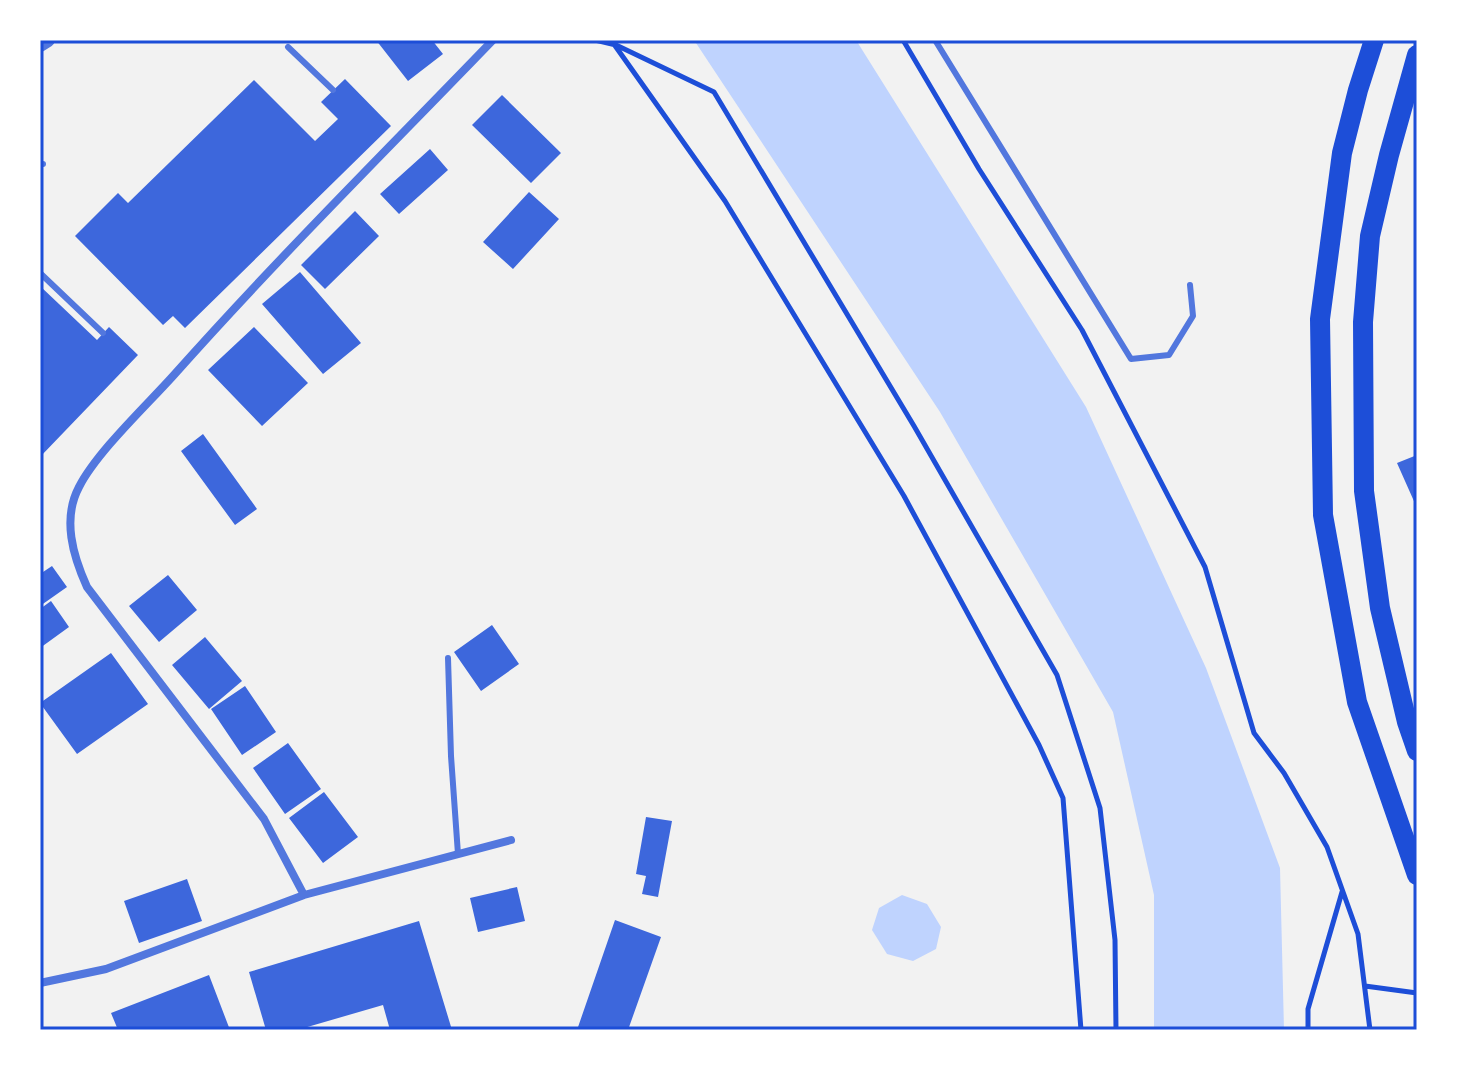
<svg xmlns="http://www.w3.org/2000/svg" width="1457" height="1070" font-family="Montserrat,sans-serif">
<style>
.water{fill:#bfd3fe}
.building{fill:#3d67dc}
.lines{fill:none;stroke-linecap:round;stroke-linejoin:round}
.path{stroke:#1d4ed8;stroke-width:5}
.service{stroke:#5277de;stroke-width:6}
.minor{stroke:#5277de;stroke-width:8}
.tertiary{stroke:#5277de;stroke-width:14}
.primary{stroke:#1d4ed8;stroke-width:20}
.neatline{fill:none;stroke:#1d4ed8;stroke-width:3}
</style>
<rect width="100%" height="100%" fill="#f2f2f2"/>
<!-- water -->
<path class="water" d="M 694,40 L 856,40 L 1086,407 L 1206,668 L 1280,868 L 1284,1030 L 1154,1030 L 1154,895 L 1113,712 L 940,412 Z
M 902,895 L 927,904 L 941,927 L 936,949 L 913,961 L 887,954 L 872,930 L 879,908 Z"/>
<!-- building -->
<path class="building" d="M 376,40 L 432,40 L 443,54 L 408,81 Z
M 345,79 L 391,126 L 185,328 L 173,316 L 163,325 L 75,236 L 118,193 L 128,203 L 254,80 L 315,141 L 338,119 L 321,102 Z
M 502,95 L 561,153 L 531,183 L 472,125 Z
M 430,149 L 448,170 L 399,214 L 380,194 Z
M 529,192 L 559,219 L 513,269 L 483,242 Z
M 355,211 L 379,236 L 325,289 L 301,265 Z
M 300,272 L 361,343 L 323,374 L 262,304 Z
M 40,286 L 97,340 L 109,327 L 138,355 L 40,457 Z
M 254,327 L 308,383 L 262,426 L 208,370 Z
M 203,434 L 257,509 L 235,525 L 181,451 Z
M 1417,455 L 1417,508 L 1397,463 Z
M 52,566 L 67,587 L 40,606 L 40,574 Z
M 168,575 L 197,610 L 159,642 L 129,606 Z
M 51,601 L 69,627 L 40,648 L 40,609 Z
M 492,625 L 519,664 L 481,691 L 454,652 Z
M 205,637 L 242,681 L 209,709 L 172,665 Z
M 111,653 L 148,704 L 77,754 L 40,703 Z
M 245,686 L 276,732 L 242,755 L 211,709 Z
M 288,743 L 321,789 L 285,814 L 253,768 Z
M 324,792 L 358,837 L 323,863 L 289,818 Z
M 646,817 L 672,821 L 658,897 L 642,894 L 646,876 L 636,874 Z
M 187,879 L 202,921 L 139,943 L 124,901 Z
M 517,887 L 525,921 L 478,932 L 470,898 Z
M 615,920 L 661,937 L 628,1030 L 577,1030 Z
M 419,921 L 452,1030 L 390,1030 L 383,1005 L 297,1030 L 266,1030 L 249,972 Z
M 209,975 L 230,1030 L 118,1030 L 111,1013 Z"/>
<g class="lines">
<!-- path -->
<path class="path" d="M 595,40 L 616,45 L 714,92 L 914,426 L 1057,675 L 1100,808 L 1115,940 L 1116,1030
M 611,40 L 725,201 L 904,496 L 1039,745 L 1063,798 L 1081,1030
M 903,40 L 979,169 L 1082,330 L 1205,567 L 1254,733 L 1284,773 L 1327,847 L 1358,934 L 1370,1030
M 1365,986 L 1417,993
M 1308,1030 L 1308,1009 L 1342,892"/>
<!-- service -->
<path class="service" d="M 935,40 L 1131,359 L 1169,355 L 1193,316 L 1190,285
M 288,47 L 333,90
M 40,164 L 43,164
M 40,273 L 103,333
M 448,658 L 451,756 L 458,854"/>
<!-- minor -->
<path class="minor" d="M 304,895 L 264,819 L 87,587 C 73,556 62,519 79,487 C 97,452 146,406 173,376 C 276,260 386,151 493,40
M 40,983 L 106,969 L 304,895 L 511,840"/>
<!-- tertiary -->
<path class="tertiary" d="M 40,45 L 48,40"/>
<!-- primary -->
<path class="primary" d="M 1374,40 L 1358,90 L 1342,153 L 1320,319 L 1323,515 L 1357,702 L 1417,875
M 1417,55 L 1389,155 L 1370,236 L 1363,322 L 1364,491 L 1380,608 L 1407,722 L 1417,751"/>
</g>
<!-- border -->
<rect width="1457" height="1070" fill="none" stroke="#ffffff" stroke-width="84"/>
<rect x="42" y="42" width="1373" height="986" class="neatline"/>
</svg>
